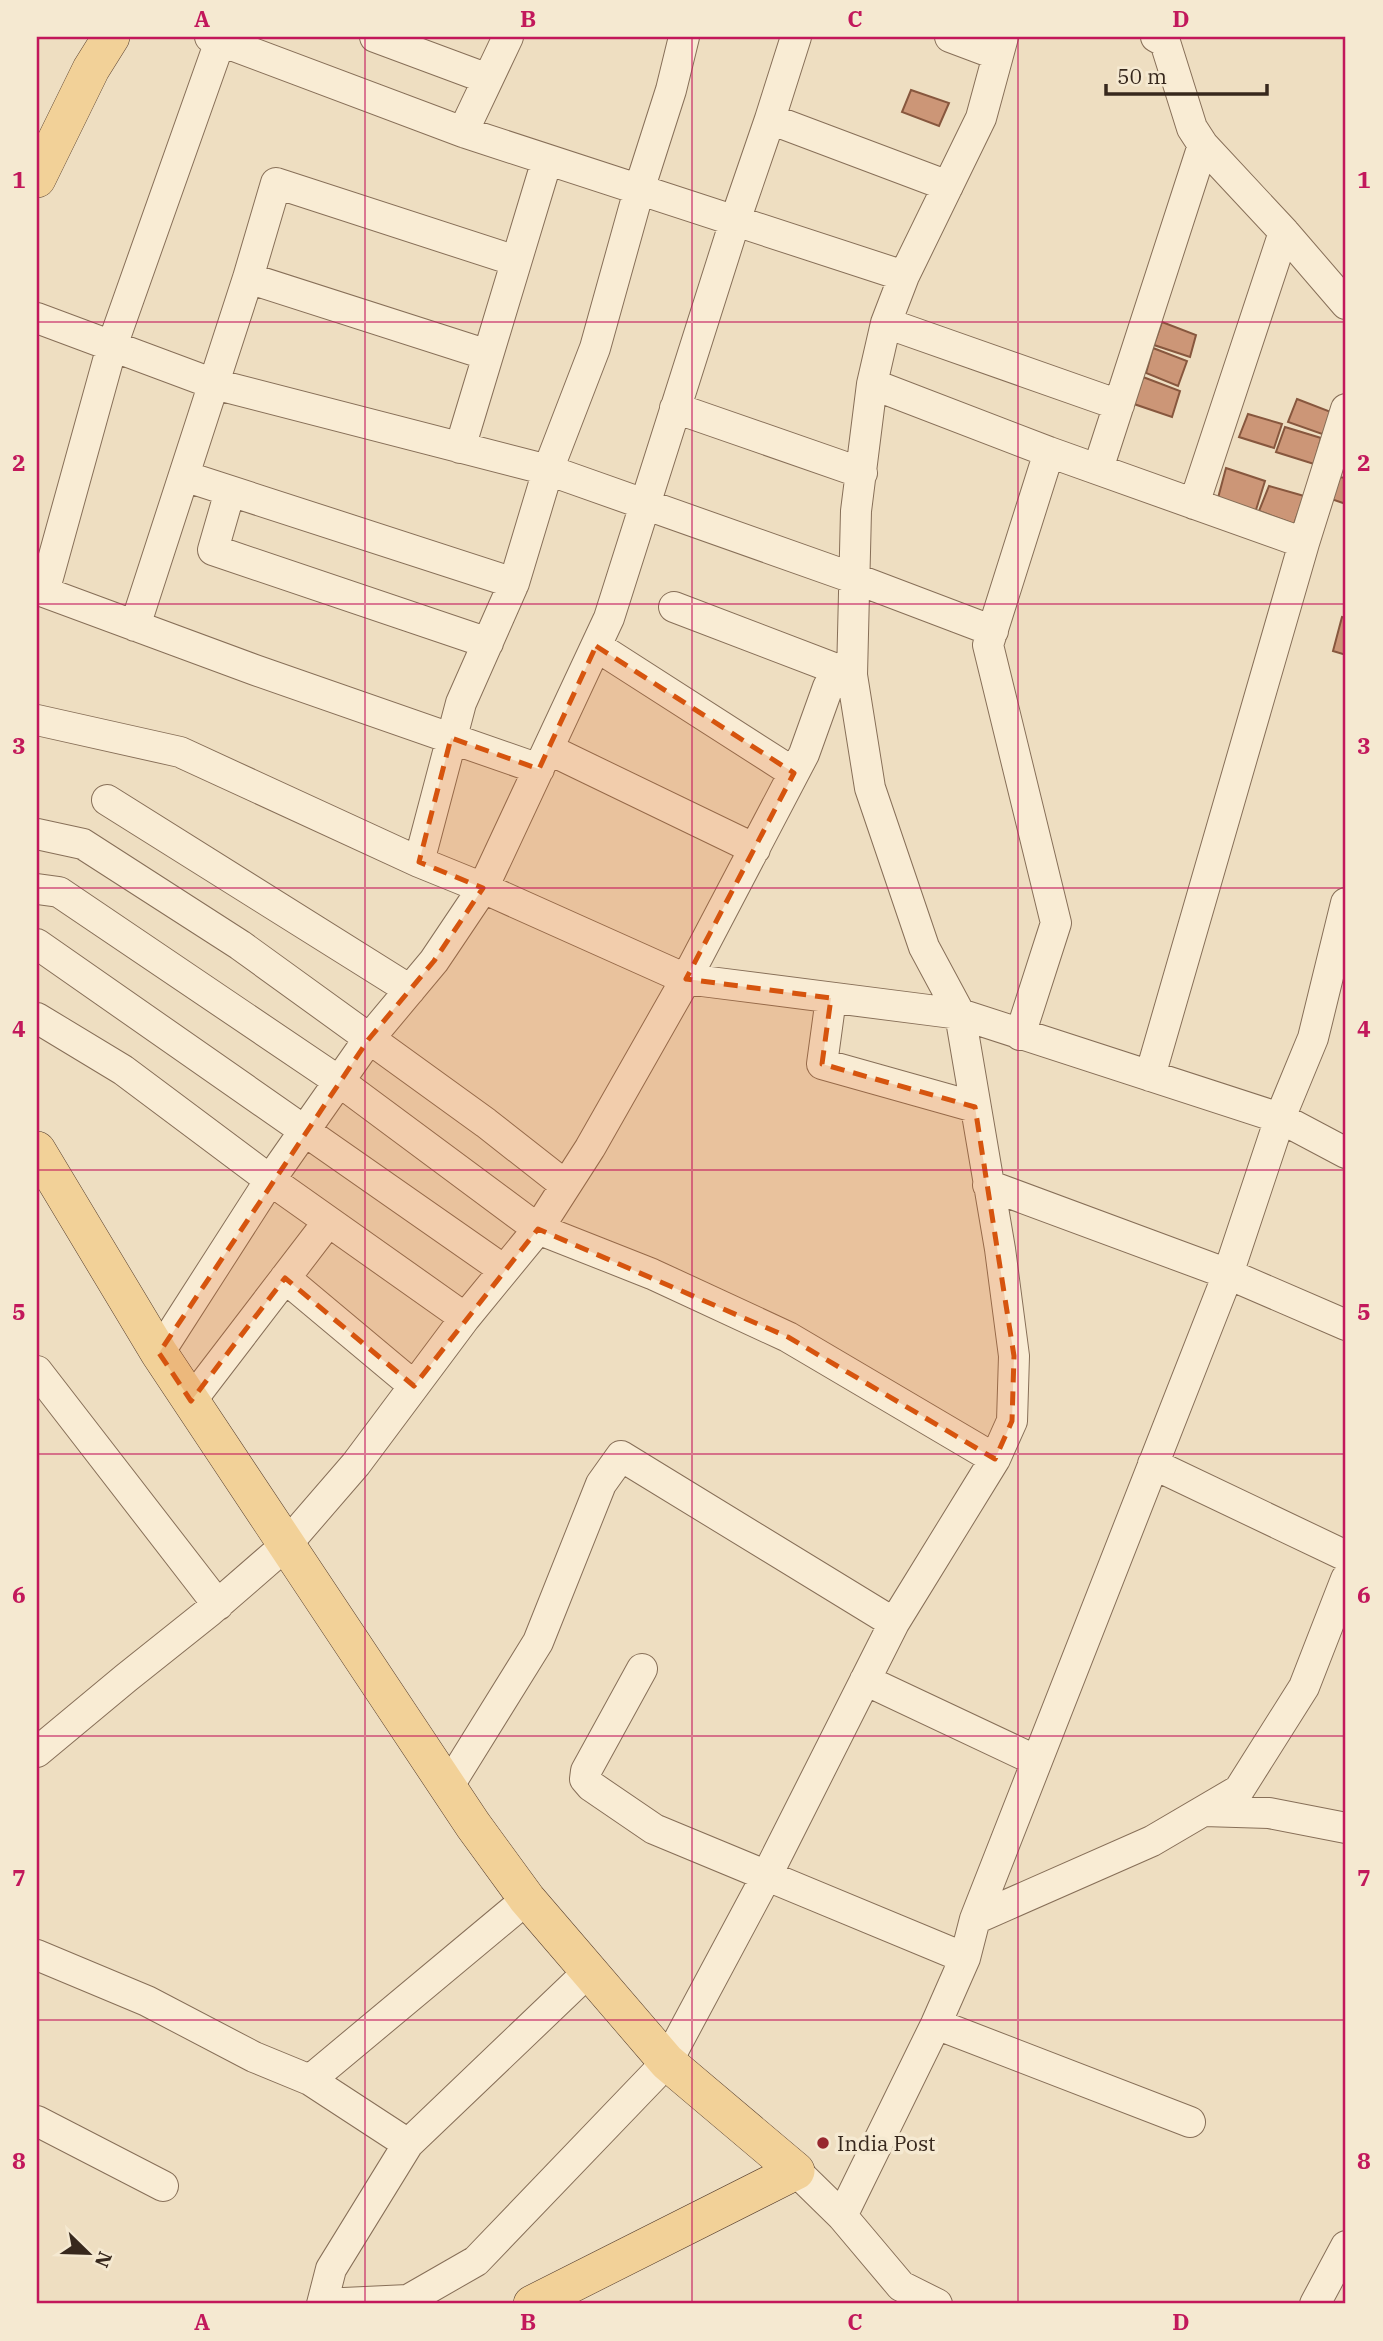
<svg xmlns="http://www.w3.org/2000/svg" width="1383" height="2341" font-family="'IBM Plex Serif',serif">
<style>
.building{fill:#cc9677;stroke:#87573e;stroke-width:2}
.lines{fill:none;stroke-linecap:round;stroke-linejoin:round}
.minor-casing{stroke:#876f58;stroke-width:32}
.major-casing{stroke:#553d2d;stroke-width:38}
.minor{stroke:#f9ecd4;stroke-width:30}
.major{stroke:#f2d198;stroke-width:37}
.marked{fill:#d6540e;fill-opacity:0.2;stroke:#d6540e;stroke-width:5;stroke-dasharray:14 9;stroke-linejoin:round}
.grid{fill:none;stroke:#c2185b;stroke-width:2;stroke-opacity:0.55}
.poi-dot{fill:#97282f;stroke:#f5e9d1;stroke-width:2.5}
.labels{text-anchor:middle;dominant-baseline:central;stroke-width:7;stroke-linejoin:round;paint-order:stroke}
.poi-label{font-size:21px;fill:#37281d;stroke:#f5e9d1;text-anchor:start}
.neatline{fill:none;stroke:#c2185b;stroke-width:2.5}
.grid-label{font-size:23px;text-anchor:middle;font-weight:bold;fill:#c2185b}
</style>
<rect width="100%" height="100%" fill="#eedec1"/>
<!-- building -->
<path class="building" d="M 911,90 L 949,103 L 939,126 L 902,112 Z
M 1162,322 L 1196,335 L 1190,357 L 1154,345 Z
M 1153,348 L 1187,361 L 1178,386 L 1146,373 Z
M 1143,377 L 1180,391 L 1172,417 L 1134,404 Z
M 1297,399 L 1331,412 L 1325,435 L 1288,422 Z
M 1248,414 L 1282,424 L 1274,448 L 1239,437 Z
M 1285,427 L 1321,438 L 1314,464 L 1276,452 Z
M 1226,468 L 1265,481 L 1255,513 L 1218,498 Z
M 1339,477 L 1346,478 L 1346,504 L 1331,499 Z
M 1269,486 L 1304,496 L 1294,524 L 1259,511 Z
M 1342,617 L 1346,618 L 1346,655 L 1333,651 Z"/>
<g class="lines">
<defs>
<path id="minor" d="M 210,37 L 463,132 L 904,276
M 375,37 L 488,79
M 796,37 L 770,119 L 948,186
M 950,37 L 998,55
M 1156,37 L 1165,42 L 1192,128 L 1203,145 L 1284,232 L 1346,304
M 220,41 L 112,346 L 44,592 L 255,670 L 539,769
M 463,132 L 508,37
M 248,278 L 488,355
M 37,318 L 214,384 L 548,470 L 856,579 L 993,631
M 886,323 L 1119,405
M 872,384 L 1049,452 L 1304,543
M 675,408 L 862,473
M 460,448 L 547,160
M 1098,469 L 1203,145
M 184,476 L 514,583
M 230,491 L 213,550 L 488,643
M 1194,504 L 1284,232
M 674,607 L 852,675
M 135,626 L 248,278 L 276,183 L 516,261
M 596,646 L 794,773
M 37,720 L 180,752 L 419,862 L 483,888 L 686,979 L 960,1014 L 1280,1118 L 1346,1153
M 548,749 L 755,849
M 107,800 L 410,990
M 37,834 L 83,844 L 240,945 L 486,1123 L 565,1185
M 419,862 L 461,703 L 514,583 L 548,470 L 595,348 L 639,190 L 671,90 L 684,37
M 37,889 L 59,892 L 340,1082 L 538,1229 L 652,1274 L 788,1337 L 995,1459
M 37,944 L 504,1270
M 831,998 L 822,1064 L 975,1107
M 37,1018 L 123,1070 L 270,1180 L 465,1318
M 1020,1035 L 1056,923 L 988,645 L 1049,452
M 1150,1076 L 1304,543 L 1346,409
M 988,1185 L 1228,1274 L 1346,1325
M 285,1278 L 414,1386
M 159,1353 L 270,1180 L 368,1040 L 434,961 L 483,888 L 609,618 L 735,221 L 770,119
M 37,1371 L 218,1605
M 191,1401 L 328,1222
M 1153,1464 L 1346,1556
M 642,1669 L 586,1771 L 585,1779 L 591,1786 L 654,1829 L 965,1958
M 865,1680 L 1037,1761
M 37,1752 L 126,1678 L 210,1611 L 286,1545 L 356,1464 L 465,1318 L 538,1229 L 590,1148 L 686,979 L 804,754 L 828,687 L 852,675
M 448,1787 L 538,1642 L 601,1484 L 621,1456 L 894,1623
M 1204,1811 L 1269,1813 L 1346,1828
M 975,1919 L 1152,1841 L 1239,1790 L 1304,1687 L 1346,1579
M 37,1955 L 147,2001 L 254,2057 L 310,2080 L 408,2144 L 588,1972
M 936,2024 L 1190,2122
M 310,2080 L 527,1899
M 37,2121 L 163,2186
M 796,2171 L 842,2216 L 901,2286 L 937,2304
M 842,2216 L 936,2024 L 965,1958 L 975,1919 L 1228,1274 L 1280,1118 L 1313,1038 L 1346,903
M 322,2304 L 408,2300 L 476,2261 L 667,2062 L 767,1875 L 894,1623 L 995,1459 L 1012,1421 L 1014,1356 L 1000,1249 L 960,1014 L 924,947 L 870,788 L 852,675 L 856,511 L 872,384 L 886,323 L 904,276 L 981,118 L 1003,37
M 322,2304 L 331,2269 L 408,2144
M 1315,2304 L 1346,2246"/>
<path id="major" d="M 37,179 L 91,69 L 111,37
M 37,1150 L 159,1353 L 473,1825 L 527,1899 L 667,2062 L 796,2171 L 532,2304"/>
</defs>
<!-- minor casing -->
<use href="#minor" class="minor-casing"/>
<!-- major casing -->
<use href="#major" class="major-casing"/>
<!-- minor -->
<use href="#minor" class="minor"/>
<!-- major -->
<use href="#major" class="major"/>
</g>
<!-- marked area -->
<path class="marked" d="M 596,646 L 794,773 L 686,979 L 831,998 L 822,1064 L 975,1107 L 1014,1356 L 1012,1421 L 995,1459 L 788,1337 L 538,1229 L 414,1386 L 285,1278 L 191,1401 L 159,1353 L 368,1040 L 434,961 L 483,888 L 419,862 L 451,738 L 539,769 Z"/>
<!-- grid -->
<path class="grid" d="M 365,37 L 365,2304M 692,37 L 692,2304M 1018,37 L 1018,2304M 37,322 L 1346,322M 37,604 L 1346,604M 37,888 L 1346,888M 37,1170 L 1346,1170M 37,1454 L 1346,1454M 37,1736 L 1346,1736M 37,2020 L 1346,2020"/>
<!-- markers -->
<circle class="poi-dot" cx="823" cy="2143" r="7"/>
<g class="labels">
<!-- poi labels -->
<g class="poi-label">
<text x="837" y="2143">India Post</text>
</g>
</g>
<!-- border -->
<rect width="1383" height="2341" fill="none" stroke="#f5e9d1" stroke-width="77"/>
<!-- north arrow -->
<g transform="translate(88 2253) rotate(113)" stroke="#f5e9d1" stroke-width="5" paint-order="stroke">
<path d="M0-5L12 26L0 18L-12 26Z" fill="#37281d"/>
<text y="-10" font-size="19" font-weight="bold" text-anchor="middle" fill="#37281d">N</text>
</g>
<!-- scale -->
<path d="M1106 84v10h161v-10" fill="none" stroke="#37281d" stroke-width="3.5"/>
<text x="1117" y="84" font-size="21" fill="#37281d" stroke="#f5e9d1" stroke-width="5" paint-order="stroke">50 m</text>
<rect x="38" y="38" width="1306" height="2264" class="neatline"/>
<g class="grid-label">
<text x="202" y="27">A</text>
<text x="528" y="27">B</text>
<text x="855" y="27">C</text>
<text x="1181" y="27">D</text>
<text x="19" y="188">1</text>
<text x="1364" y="188">1</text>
<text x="19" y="471">2</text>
<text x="1364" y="471">2</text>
<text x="19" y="754">3</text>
<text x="1364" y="754">3</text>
<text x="19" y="1037">4</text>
<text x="1364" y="1037">4</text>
<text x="19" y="1320">5</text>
<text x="1364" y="1320">5</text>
<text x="19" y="1603">6</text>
<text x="1364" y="1603">6</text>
<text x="19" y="1886">7</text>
<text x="1364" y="1886">7</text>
<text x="19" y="2169">8</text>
<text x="1364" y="2169">8</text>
<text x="202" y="2330">A</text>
<text x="528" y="2330">B</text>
<text x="855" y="2330">C</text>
<text x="1181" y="2330">D</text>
</g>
</svg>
